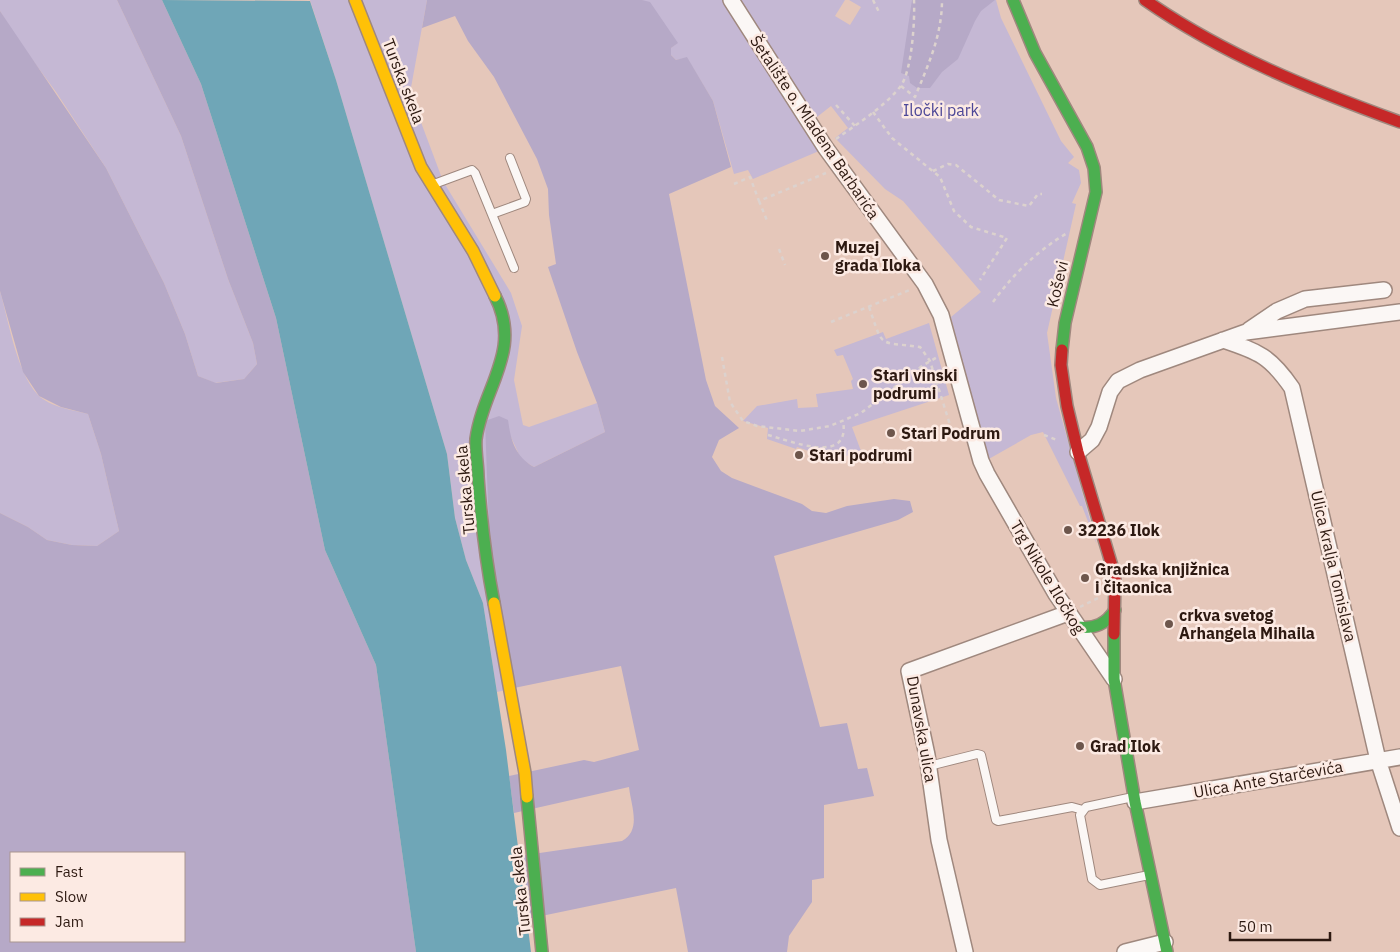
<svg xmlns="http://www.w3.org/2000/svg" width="1400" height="952" font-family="'IBM Plex Sans',sans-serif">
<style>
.green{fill:#c5b8d4}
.forest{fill:#b6a9c7;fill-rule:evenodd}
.water{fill:#6fa6b7}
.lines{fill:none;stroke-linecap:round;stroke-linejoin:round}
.lane-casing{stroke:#9f887e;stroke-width:10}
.street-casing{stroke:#9f887e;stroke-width:18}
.fast-casing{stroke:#9f887e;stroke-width:14}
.slow-casing{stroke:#9f887e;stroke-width:14}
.jam-casing{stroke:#9f887e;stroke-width:14}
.path{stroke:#dcd2ce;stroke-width:2.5;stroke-dasharray:4 4;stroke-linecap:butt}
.lane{stroke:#fbf7f5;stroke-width:8}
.street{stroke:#fbf7f5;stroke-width:15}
.fast{stroke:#4caf50;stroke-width:11}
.slow{stroke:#ffc107;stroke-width:11}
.jam{stroke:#c62828;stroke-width:11}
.poi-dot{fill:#6d564c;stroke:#fceae3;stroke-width:2}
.labels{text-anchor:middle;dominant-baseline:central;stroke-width:5;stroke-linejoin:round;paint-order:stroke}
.street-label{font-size:16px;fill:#2d1911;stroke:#fceae3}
.park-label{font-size:16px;fill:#4d4797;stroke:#fceae3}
.poi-label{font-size:16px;font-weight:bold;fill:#2d1911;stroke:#fceae3;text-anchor:start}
</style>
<rect width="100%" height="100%" fill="#e5c7ba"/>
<!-- green -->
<path class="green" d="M 0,0 L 117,0 L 181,136 L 228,279 L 253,343 L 257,364 L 244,379 L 215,383 L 198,376 L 185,334 L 164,283 L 106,168 L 56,92 L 15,36 L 0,11 Z
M 310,0 L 427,0 L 410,93 L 443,181 L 511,293 L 522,326 L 514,380 L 523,425 L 529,427 L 597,403 L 605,432 L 534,467 L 521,459 L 510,435 L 514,688 L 497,692 L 483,603 L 466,560 L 455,518 L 447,454 L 336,80 Z
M 642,0 L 725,0 L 819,151 L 753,179 L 748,170 L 734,174 L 713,101 L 687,58 L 676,60 L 671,55 L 671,48 L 677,43 Z
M 741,0 L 845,0 L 835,16 L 850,25 L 861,7 L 849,0 L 996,0 L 1001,18 L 1061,141 L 1074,157 L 1068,163 L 1079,170 L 1081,183 L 1072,203 L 1076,204 L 1047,333 L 1056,398 L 1097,545 L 1082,506 L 1080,506 L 1043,432 L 1031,435 L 987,460 L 982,451 L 951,317 L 981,292 L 903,201 L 885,189 L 835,138 L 848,128 L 831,106 L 817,117 L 785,72 Z
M 0,291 C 9,322 16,371 38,395 C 50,407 73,410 88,414 L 101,454 L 119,531 L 97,546 L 72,545 L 47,540 L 28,527 L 0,513 Z
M 929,323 L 949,395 L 852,427 L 861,451 L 843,457 L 826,452 L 825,454 L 813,450 L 812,452 L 797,447 L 796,449 L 767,439 L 768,428 L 743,421 L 757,406 L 797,399 L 798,408 L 818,407 L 816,394 L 853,389 L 851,381 L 853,379 L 843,355 L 837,356 L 834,350 L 883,332 L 886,339 Z"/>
<!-- forest -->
<path class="forest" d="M 117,0 L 162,0 L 201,84 L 276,318 L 325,550 L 376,665 L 416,952 L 0,952 L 0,513 L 28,527 L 47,540 L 72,545 L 97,546 L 119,531 L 101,454 L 88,414 L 61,407 L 39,396 L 23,372 L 0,291 L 0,11 L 106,168 L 164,283 L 185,334 L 198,376 L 216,383 L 244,379 L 257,364 L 253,343 L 228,279 L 181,136 ZM 11,853 L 184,853 L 184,941 L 11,941 Z
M 427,0 L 642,0 L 650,2 L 678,43 L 671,48 L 671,55 L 676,60 L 687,57 L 713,101 L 731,167 L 669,194 L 706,380 L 715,406 L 739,428 L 719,440 L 712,457 L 721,471 L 732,478 L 802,504 L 812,511 L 826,513 L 847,506 L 894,499 L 910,501 L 913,512 L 898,520 L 774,556 L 820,727 L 847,723 L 858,769 L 867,768 L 874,796 L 824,805 L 824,878 L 812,880 L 812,902 L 789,936 L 787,952 L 688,952 L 676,888 L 527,919 L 519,856 L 622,841 C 642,830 631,806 629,787 L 514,813 L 509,776 L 584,760 L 594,762 L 639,750 L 621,666 L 514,688 L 490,557 L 485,421 L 499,416 L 508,420 C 511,441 515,456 534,467 L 605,432 L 597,403 L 577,352 L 548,267 L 556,264 L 549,215 L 548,189 L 537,159 L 494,77 L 468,41 L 455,16 L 422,28 Z
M 912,0 L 995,0 L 981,11 L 975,21 L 958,59 L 942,72 L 930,88 L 917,88 L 910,83 L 909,76 L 901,73 Z"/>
<!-- water -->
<path class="water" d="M 162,0 L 310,1 L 336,80 L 447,454 L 455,518 L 466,560 L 483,603 L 506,750 L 531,952 L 416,952 L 376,665 L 325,550 L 276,318 L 201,84 Z"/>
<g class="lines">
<defs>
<path id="lane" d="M 434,184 L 472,170 L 475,173 L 514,268
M 492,214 L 525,202 L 526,199 L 510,158
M 929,766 L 977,754 L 981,755 L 996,820 L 998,821 L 1072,807 L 1083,810
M 1133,797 L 1086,807 L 1080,815 L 1092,879 L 1100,885 L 1149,875"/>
<path id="street" d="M 731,0 L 825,147 L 925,284 L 941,315 L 981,461 L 987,474 L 1056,594 L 1114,679
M 1249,330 L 1277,311 L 1305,299 L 1384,290
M 1223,340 C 1259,352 1270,356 1292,388 L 1378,760 L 1400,828
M 1078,452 L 1092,440 L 1099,427 L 1110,392 L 1118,381 L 1140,370 L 1246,332 L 1400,312
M 1135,802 L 1400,757
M 965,952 L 939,840 L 927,755 L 909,671 L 1068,613
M 1125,952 L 1165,942"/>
<path id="fast" d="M 1013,0 L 1035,53 L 1087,147 L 1094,168 L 1096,192 L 1065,323 L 1062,350
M 494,603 C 486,562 481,519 478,477 C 478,465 475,451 476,439 C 483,387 523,351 495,296
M 1078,627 C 1095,629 1106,624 1115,610
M 1114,634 L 1114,679 L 1135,802 L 1167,952
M 527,797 L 542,952"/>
<path id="slow" d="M 355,0 L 421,167 L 473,251 L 495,296
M 494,603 L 525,773 L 527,797"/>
<path id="jam" d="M 1145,0 C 1224,55 1310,89 1400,122
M 1062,350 L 1061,365 L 1067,406 L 1078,452 L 1115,576 L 1114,634"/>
</defs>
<!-- lane casing -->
<use href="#lane" class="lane-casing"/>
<!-- street casing -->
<use href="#street" class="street-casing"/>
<!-- fast casing -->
<use href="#fast" class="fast-casing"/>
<!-- slow casing -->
<use href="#slow" class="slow-casing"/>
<!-- jam casing -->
<use href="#jam" class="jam-casing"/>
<!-- path -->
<path class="path" d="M 873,0 L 879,12
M 901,86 L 915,97 C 928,65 942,36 942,0
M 836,105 L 855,126
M 873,112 L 892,138 L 940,177 L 954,211 L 971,227 L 1007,238 L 980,280
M 836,139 C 857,124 883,108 900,87 C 912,72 915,20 914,0
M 933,171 L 948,164 L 956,165 L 999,200 L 1029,206 L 1038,194 L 1042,194
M 734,184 L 750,177 L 759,201 L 826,173
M 759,201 L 768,223
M 779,249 L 785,265
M 993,302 C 1014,273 1038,250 1069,232
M 869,307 C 884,349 876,341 920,347 L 930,361 L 951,428 L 933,435
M 831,322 L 912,289
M 722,357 L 730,402 L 743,421 L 757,426 L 800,431 L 830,426 L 861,413 L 922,366 L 939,356
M 768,435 C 791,441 851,466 843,421
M 1044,435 L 1057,440
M 1080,607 L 1098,598"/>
<!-- lane -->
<use href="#lane" class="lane"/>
<!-- street -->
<use href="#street" class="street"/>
<!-- fast -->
<use href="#fast" class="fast"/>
<!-- slow -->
<use href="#slow" class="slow"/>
<!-- jam -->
<use href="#jam" class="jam"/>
</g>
<!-- markers -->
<g class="poi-dot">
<circle cx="825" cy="256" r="5"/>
<circle cx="863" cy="384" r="5"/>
<circle cx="891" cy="433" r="5"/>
<circle cx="799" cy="455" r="5"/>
<circle cx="1068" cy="530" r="5"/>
<circle cx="1085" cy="578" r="5"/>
<circle cx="1169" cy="624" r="5"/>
<circle cx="1080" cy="746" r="5"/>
</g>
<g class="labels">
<!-- street labels -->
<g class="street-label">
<text transform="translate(404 81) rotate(69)">Turska skela</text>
<text transform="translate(815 127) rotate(56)">Šetalište o. Mladena Barbarića</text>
<text transform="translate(1057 284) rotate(-77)">Koševi</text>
<text transform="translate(465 490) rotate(-95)">Turska skela</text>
<text transform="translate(1334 566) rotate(77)">Ulica kralja Tomislava</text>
<text transform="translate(1048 577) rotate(59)">Trg Nikole Iločkog</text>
<text transform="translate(922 729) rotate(80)">Dunavska ulica</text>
<text transform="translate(1268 779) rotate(-10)">Ulica Ante Starčevića</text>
<text transform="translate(520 891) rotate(-96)">Turska skela</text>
</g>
<!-- park labels -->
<g class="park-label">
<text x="941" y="110">Iločki park</text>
</g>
<!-- poi labels -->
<g class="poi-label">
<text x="835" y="247">Muzej<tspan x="835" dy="18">grada Iloka</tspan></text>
<text x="873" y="375">Stari vinski<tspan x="873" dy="18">podrumi</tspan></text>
<text x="901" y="433">Stari Podrum</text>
<text x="809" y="455">Stari podrumi</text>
<text x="1078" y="530">32236 Ilok</text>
<text x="1095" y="569">Gradska knjižnica<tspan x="1095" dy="18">i čitaonica</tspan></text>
<text x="1179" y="615">crkva svetog<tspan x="1179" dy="18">Arhangela Mihaila</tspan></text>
<text x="1090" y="746">Grad Ilok</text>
</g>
</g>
<!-- legend -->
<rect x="10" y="852" width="175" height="90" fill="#fceae3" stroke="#a9968f"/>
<rect x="20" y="868" width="25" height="8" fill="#4caf50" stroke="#a9968f"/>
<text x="55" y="877" font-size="15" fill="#2d1911">Fast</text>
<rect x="20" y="893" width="25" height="8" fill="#ffc107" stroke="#a9968f"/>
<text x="55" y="902" font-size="15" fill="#2d1911">Slow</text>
<rect x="20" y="918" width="25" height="8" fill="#c62828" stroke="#a9968f"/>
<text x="55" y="927" font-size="15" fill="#2d1911">Jam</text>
<!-- scale -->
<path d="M1230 932v8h100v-8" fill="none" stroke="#2d1911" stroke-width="2.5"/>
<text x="1238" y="932" font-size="15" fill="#2d1911" stroke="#fceae3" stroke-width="4" paint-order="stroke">50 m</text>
</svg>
